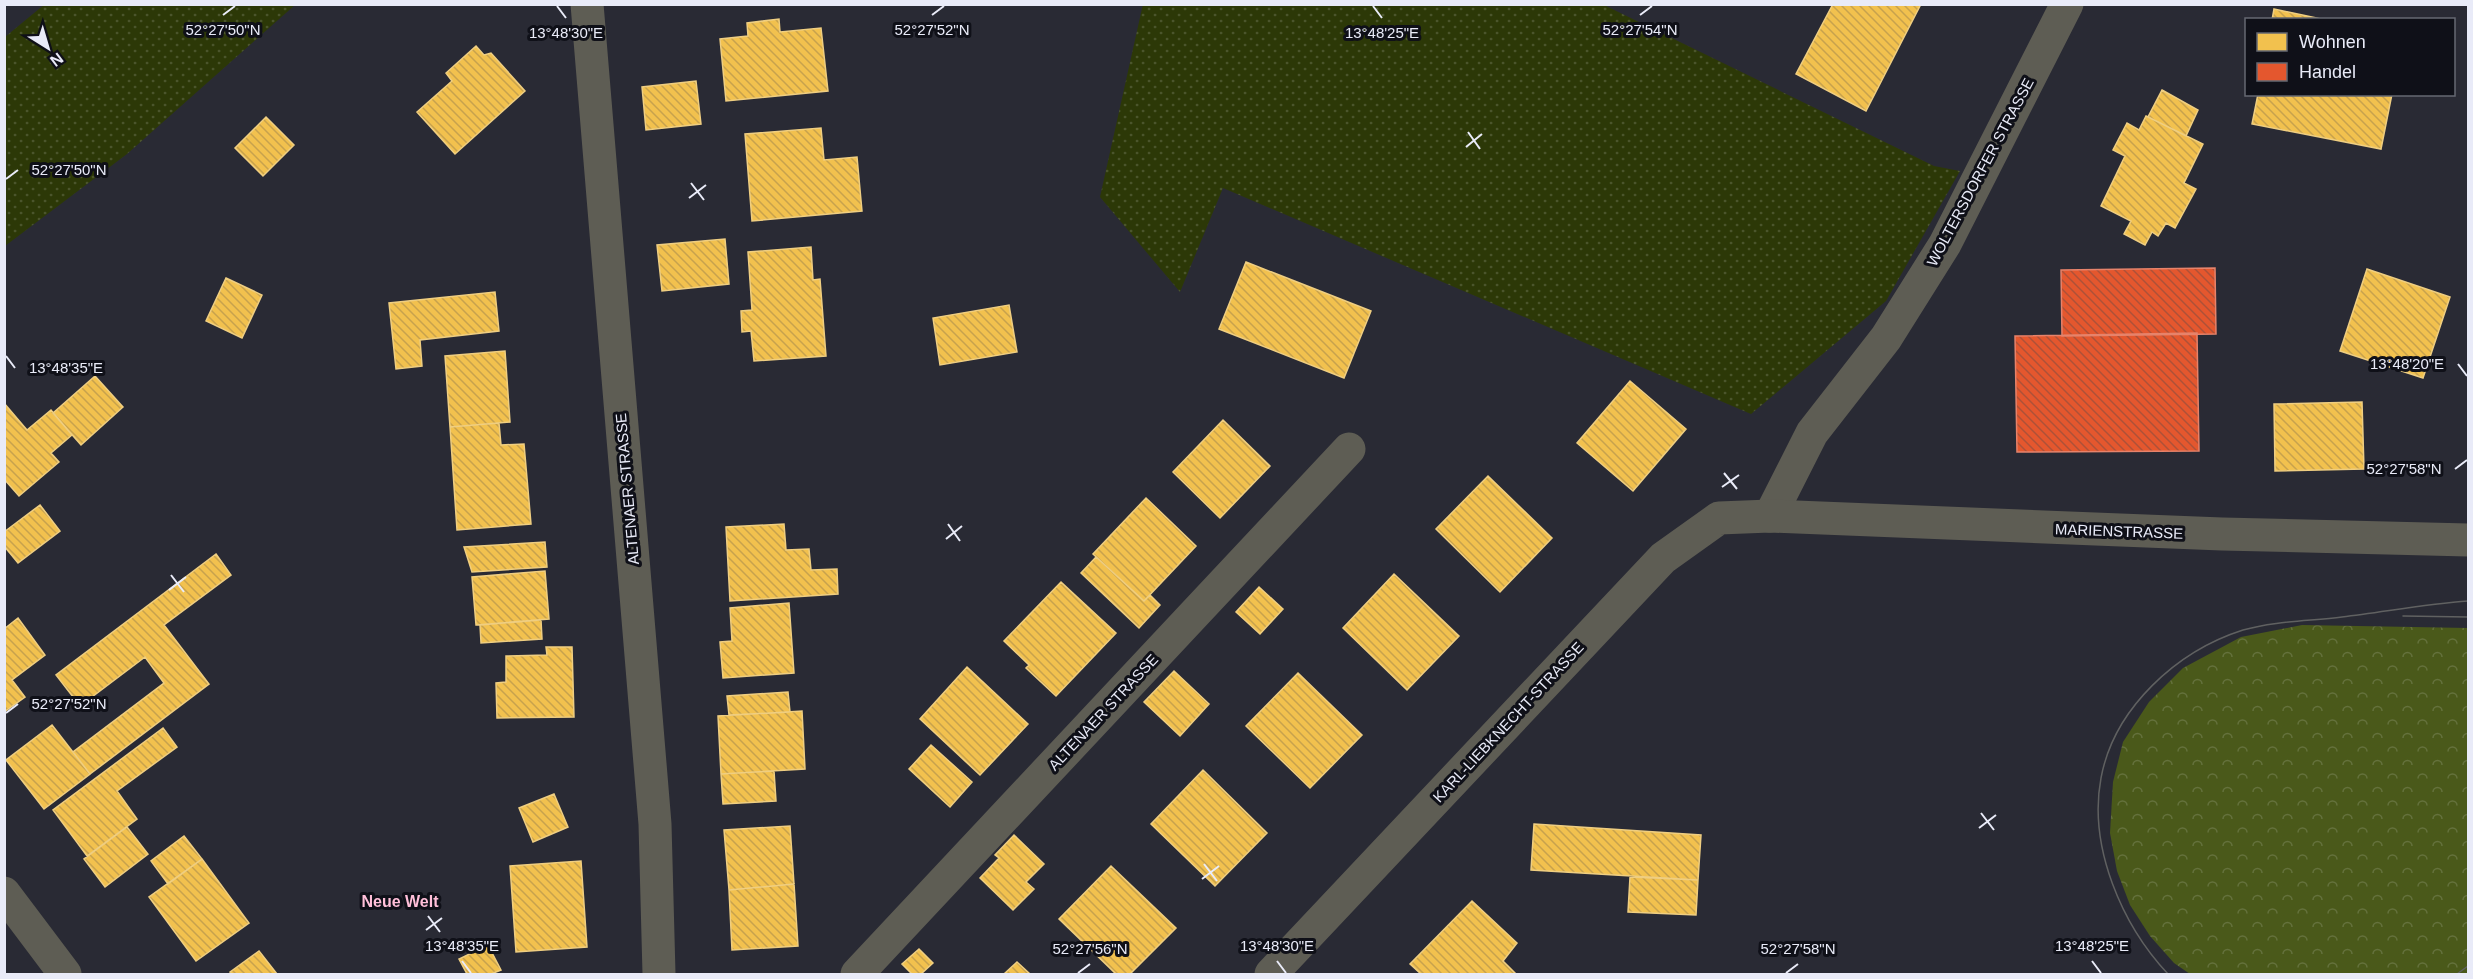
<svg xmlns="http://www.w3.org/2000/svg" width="2473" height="979" font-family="Arial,sans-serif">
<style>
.green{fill:url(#green-dots)}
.forest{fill:url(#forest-crowns)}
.homes{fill:url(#homes-back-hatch);stroke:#efce81;stroke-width:1.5}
.shops{fill:url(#shops-back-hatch);stroke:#e6836b;stroke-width:1.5}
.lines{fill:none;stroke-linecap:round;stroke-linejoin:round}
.minor{stroke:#5e5d54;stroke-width:33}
.tertiary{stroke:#5e5d54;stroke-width:33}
.tram{stroke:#606161;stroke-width:1.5}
.ticks{fill:none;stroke:#e9ebf8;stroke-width:2}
.labels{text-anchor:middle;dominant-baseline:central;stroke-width:6;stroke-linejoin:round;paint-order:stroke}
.street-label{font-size:15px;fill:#e9ebf8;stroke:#0f1018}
.neighbourhood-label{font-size:16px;font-weight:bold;fill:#ffbfd9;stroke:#0f1018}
.ticks-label{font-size:15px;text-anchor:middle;fill:#e9ebf8;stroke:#0f1018;stroke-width:6;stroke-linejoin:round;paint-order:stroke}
</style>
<defs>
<pattern id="green-dots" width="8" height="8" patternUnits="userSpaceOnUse" patternTransform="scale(1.5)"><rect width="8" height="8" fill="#2c3807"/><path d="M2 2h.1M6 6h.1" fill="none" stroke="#4b552c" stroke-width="1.8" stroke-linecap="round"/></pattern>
<pattern id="forest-crowns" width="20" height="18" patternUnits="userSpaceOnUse" patternTransform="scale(1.5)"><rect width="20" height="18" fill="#4a591a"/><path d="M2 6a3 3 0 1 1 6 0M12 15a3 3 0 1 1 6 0" fill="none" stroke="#64713c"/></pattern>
<pattern id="homes-back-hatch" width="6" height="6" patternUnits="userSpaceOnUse" patternTransform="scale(1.5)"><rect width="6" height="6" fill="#f2c14e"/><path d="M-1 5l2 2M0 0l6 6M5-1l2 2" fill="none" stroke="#c7a24d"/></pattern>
<pattern id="shops-back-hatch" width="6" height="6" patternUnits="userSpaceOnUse" patternTransform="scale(1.5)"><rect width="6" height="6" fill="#e4572e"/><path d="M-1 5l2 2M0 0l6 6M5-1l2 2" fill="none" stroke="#ad5138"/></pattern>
</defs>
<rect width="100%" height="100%" fill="#292a34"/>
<!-- green -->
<path class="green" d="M 45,4 L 295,4 L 295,5 L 127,154 L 5,246 L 5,37 Z
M 1143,4 L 1604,5 L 1934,166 L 1960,171 L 1886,301 L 1751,414 L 1223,188 L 1180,292 L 1100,197 Z"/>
<!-- forest -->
<path class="forest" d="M 2302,625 L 2468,628 L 2468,974 L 2190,974 L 2174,963 L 2150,936 L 2130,905 L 2117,871 L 2110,833 L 2113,782 L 2123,742 L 2149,702 L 2183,668 L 2241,637 Z"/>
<!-- homes -->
<path class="homes" d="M 1833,4 L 1921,4 L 1866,111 L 1796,74 Z
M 2274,9 L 2326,20 L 2272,20 Z
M 779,19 L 780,32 L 821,28 L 828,91 L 726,101 L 720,39 L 748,36 L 747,23 Z
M 476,46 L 484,55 L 491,53 L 525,91 L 455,154 L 417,112 L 452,81 L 446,73 Z
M 696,81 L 701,124 L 646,130 L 642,87 Z
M 2162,90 L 2198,110 L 2186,136 L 2148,117 Z
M 2258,94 L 2392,94 L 2381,149 L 2252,124 Z
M 2146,116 L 2203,144 L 2184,183 L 2196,189 L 2175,228 L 2166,223 L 2158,236 L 2152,232 L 2145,245 L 2124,234 L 2131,221 L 2101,206 L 2125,156 L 2113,150 L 2127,123 L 2139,130 Z
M 266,117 L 294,145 L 263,176 L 235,148 Z
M 821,128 L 824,160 L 857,157 L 862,211 L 752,221 L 745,134 Z
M 725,239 L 729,284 L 662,291 L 657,245 Z
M 811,247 L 813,280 L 820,279 L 826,356 L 754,361 L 751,331 L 742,332 L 741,311 L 752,310 L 748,252 Z
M 1246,262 L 1371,311 L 1344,378 L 1219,329 Z
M 2367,269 L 2450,297 L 2423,378 L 2340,351 Z
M 226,278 L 262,295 L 242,338 L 206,321 Z
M 495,292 L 499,331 L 420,340 L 422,366 L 396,369 L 389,303 Z
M 1009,305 L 1017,352 L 940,365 L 933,318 Z
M 505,351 L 510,422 L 450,427 L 445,356 Z
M 95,376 L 123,407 L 81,445 L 53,413 Z
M 1630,381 L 1686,429 L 1633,491 L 1577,443 Z
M 2362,402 L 2364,469 L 2275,471 L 2274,404 Z
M 4,403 L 27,430 L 51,410 L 72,435 L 51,453 L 59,462 L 19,496 L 4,479 Z
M 1223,420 L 1270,466 L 1220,518 L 1173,472 Z
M 499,423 L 501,445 L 524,444 L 531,524 L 457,530 L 450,427 Z
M 1488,476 L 1552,538 L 1500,592 L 1436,529 Z
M 1146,498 L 1196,546 L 1144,601 L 1093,554 Z
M 40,505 L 60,531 L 18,563 L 4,546 L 4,532 Z
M 784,524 L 786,550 L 809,549 L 811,570 L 837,569 L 838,594 L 730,601 L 726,527 Z
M 545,542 L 547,567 L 472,572 L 464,547 Z
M 216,554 L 231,575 L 164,625 L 209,684 L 90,774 L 73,752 L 164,683 L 145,657 L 80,706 L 56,675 Z
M 1096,557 L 1144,601 L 1150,595 L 1160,605 L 1139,628 L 1081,573 Z
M 545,571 L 549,619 L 476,625 L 472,577 Z
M 1394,574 L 1459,636 L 1407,690 L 1343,628 Z
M 1061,582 L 1116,633 L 1056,696 L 1026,668 L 1029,665 L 1004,641 Z
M 1259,587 L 1283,609 L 1260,634 L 1236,612 Z
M 789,603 L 794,673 L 723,678 L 720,642 L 732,641 L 730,608 Z
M 18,618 L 45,655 L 12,680 L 25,697 L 4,712 L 4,629 Z
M 541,620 L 542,639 L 481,643 L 480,625 Z
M 546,647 L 572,647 L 574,717 L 497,718 L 496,683 L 506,682 L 506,656 L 547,655 Z
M 967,667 L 1028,724 L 980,775 L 920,719 Z
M 1174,671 L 1209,704 L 1180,736 L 1144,702 Z
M 1298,673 L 1362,735 L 1310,788 L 1246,726 Z
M 788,692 L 790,712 L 729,715 L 727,696 Z
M 802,711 L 805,769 L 721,774 L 718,716 Z
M 52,725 L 90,774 L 44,809 L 6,760 Z
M 163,728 L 177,747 L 117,791 L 137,819 L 87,856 L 53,810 Z
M 931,745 L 972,782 L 950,807 L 909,769 Z
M 1203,770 L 1267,833 L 1215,886 L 1151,824 Z
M 774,771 L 776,801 L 723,804 L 721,774 Z
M 554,794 L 568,827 L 533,842 L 519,808 Z
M 1534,824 L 1701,835 L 1698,880 L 1531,870 Z
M 790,826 L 794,884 L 729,890 L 724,830 Z
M 127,827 L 148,854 L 105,887 L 84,859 Z
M 1014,835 L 1044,864 L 1026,882 L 1034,889 L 1013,910 L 980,878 L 999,858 L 995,855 Z
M 184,836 L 202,859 L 168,884 L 151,861 Z
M 202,859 L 249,923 L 196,961 L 149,897 Z
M 581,861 L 587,947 L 516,952 L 510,866 Z
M 1111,866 L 1176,928 L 1130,974 L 1116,974 L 1059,919 Z
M 1630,877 L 1698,880 L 1696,915 L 1628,912 Z
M 794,884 L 798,946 L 732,950 L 729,890 Z
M 1472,901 L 1517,943 L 1503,961 L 1516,974 L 1421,974 L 1410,964 Z
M 488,945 L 501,970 L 491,974 L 467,974 L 459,959 Z
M 919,949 L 933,963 L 921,974 L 912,974 L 902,964 Z
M 259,951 L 277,974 L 232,974 L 230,972 Z
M 1017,962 L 1030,974 L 1004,974 Z"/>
<!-- shops -->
<path class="shops" d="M 2215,268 L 2216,334 L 2062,336 L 2061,270 Z
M 2197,333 L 2199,451 L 2017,452 L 2015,336 Z"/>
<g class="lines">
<!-- minor -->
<path class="minor" d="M 587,4 L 655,824 L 659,974
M 1770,516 L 1812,433 L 1886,338 L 1945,244 L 2067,4
M 4,893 L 65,974
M 857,974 L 1349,449"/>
<!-- tertiary -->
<path class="tertiary" d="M 1271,974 L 1663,558 L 1719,518 L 1770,516 L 2222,534 L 2468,540"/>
<!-- tram -->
<path class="tram" d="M 2403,616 L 2468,617
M 2168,974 C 2122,925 2088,847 2101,778 C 2114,708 2177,651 2243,630 C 2274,621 2310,621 2342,617 C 2384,612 2426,604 2468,601
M 2457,974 L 2468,966"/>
</g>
<!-- ticks -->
<path class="ticks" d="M 557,6 L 566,18M 1373,6 L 1382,18M 223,15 L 235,6M 932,15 L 944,6M 1640,15 L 1652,6M 1468,132 L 1480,149M 1466,147 L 1482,134M 6,179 L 18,170M 691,183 L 704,200M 689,198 L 706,185M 6,356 L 15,368M 2458,364 L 2467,376M 2455,469 L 2467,460M 1724,473 L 1737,489M 1722,487 L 1739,475M 948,524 L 960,541M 946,539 L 962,526M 171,575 L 184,592M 169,590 L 186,577M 6,713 L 18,704M 1981,813 L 1994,830M 1979,828 L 1996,815M 1204,864 L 1217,881M 1202,879 L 1219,866M 428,916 L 440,932M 426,930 L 442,918M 462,961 L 471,973M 1277,961 L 1286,973M 2092,961 L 2101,973M 1078,973 L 1090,964M 1786,973 L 1798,964"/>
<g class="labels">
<!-- street labels -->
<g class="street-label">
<text transform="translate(1980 172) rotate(-62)">WOLTERSDORFER STRASSE</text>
<text transform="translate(627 489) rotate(-95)">ALTENAER STRASSE</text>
<text transform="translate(2119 531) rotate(2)">MARIENSTRASSE</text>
<text transform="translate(1103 712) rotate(-47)">ALTENAER STRASSE</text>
<text transform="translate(1508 722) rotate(-47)">KARL-LIEBKNECHT-STRASSE</text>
</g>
<!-- neighbourhood labels -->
<g class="neighbourhood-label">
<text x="400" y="901">Neue Welt</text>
</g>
</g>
<g class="ticks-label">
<text x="223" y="35">52°27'50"N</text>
<text x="932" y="35">52°27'52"N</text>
<text x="1640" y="35">52°27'54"N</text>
<text x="566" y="38">13°48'30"E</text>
<text x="1382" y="38">13°48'25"E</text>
<text x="69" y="175">52°27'50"N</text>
<text x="2407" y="369">13°48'20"E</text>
<text x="66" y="373">13°48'35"E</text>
<text x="2404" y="474">52°27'58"N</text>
<text x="69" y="709">52°27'52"N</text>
<text x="462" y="951">13°48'35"E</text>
<text x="1277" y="951">13°48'30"E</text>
<text x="2092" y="951">13°48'25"E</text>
<text x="1090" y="954">52°27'56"N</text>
<text x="1798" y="954">52°27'58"N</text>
</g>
<!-- border -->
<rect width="2473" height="979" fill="none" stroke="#e9ebf8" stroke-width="12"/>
<!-- legend -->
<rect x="2245" y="18" width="210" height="78" fill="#0f1018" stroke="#666872" stroke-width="1.5"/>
<rect x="2257" y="33" width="30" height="18" fill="#f2c14e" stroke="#666872" stroke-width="1.5"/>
<text x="2299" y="48" font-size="18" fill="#e9ebf8">Wohnen</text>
<rect x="2257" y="63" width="30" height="18" fill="#e4572e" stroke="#666872" stroke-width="1.5"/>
<text x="2299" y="78" font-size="18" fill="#e9ebf8">Handel</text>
<!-- north arrow -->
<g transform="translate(48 48) rotate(143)" stroke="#0f1018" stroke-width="4.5" paint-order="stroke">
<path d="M0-4.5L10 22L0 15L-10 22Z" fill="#e9ebf8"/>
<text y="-9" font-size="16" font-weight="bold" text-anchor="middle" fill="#e9ebf8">N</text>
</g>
</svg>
